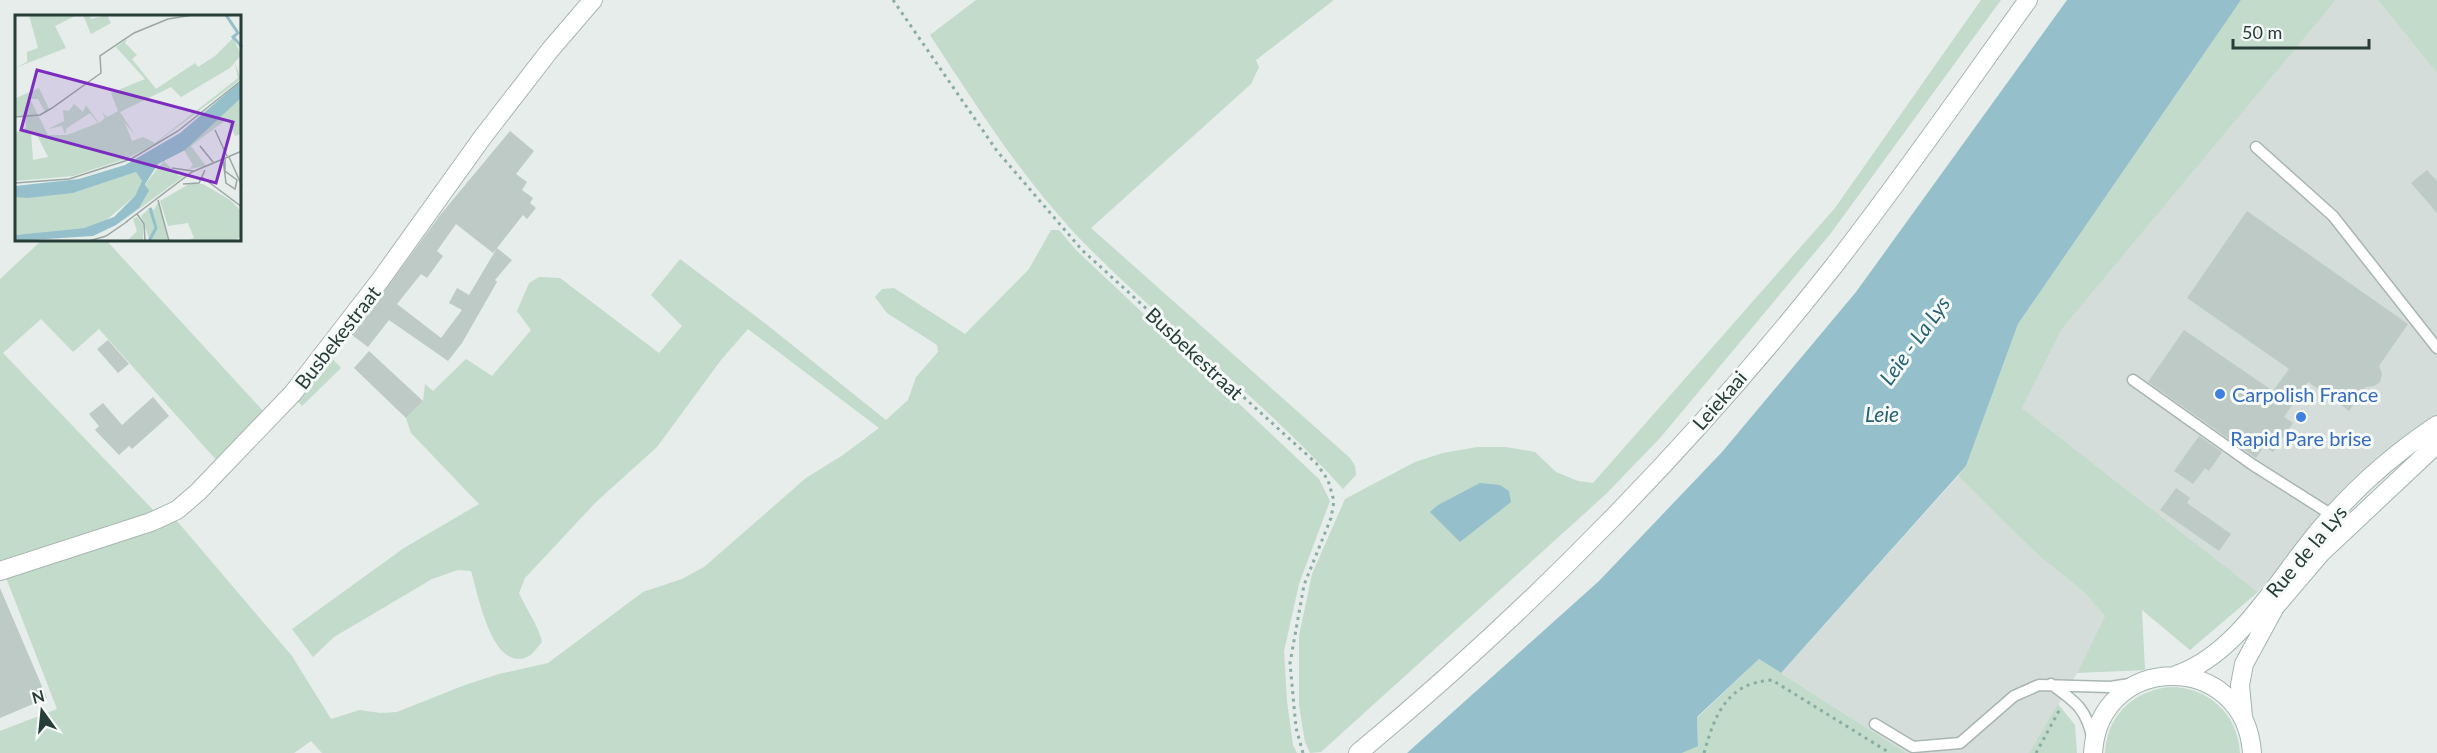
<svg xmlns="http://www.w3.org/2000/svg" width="2437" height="753" font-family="Lato,sans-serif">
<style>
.built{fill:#d4ddd9}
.green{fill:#c2dbca}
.water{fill:#95c0cb}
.building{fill:#becac6}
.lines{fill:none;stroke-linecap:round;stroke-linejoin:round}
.service-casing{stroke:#a9b5b1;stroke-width:13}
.minor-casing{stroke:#a9b5b1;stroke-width:20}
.secondary-casing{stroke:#a2b4af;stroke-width:20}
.path{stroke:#8aada3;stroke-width:3;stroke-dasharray:3 4.5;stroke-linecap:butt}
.service{stroke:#fff;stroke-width:10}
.minor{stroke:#fff;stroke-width:18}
.secondary{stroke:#fff;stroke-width:18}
.shop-dot{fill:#3f7fe0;stroke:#f6faf8;stroke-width:2}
.labels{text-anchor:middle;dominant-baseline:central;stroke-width:6;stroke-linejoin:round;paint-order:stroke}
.street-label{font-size:20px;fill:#273d38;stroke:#f6faf8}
.shop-label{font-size:20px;fill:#366cbe;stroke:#f6faf8;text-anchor:start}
.water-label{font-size:21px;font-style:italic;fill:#276272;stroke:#f6faf8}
.inset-river{fill:none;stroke:#95c0cb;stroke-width:3}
.inset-road{fill:none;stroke:#9aa7a3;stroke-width:1.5}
.view{fill:#7b2cbf;fill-opacity:0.15;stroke:#7b2cbf;stroke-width:3}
.inset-edge{fill:none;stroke:#273d38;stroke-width:3}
</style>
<rect width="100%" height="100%" fill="#e6edea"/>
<!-- built -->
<path class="built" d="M 2336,0 L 2378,0 L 2437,73 L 2437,415 L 2354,478 L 2258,592 L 2022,408 L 2062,329 Z
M 1958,476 L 2038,555 L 2084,592 L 2105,616 L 2077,673 L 2029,753 L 1906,753 L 1781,673 Z"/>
<!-- green -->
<path class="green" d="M 976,0 L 1334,0 L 1256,60 L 1259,67 L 1251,84 L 1091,228 L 1350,458 L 1355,466 L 1356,475 L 1343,489 C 1266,403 1173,332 1091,250 C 1028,187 979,110 930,35 Z
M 1981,0 L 2001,0 L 1831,233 L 1660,438 L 1606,494 L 1321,752 L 1310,753 L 1305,742 L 1299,705 L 1299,636 L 1312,574 L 1345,499 L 1415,462 L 1443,453 L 1477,447 L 1506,447 L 1535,452 L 1556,472 L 1578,481 L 1593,483 L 1835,208 Z
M 2241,0 L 2336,0 L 2062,329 L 2022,408 L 2258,592 L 2190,650 L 2142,610 L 2145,670 L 2077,673 L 2105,616 L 2084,592 L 2038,555 L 1958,476 L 1966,466 L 2018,324 Z
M 2378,0 L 2437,0 L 2437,73 Z
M 1051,230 L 1059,230 L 1076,250 L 1319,479 L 1330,501 L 1299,584 L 1284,651 L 1287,701 L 1293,745 L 1297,753 L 322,753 L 311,741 L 294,753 L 0,753 L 0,731 L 57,709 L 5,575 L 170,520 L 177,521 L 292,656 L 331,719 L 360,710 L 380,713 L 397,712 L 465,685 L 499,674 L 548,663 L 643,592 L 682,579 L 704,567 L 806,478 L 843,455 L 879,428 L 748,329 L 721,360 L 657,447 L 596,502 L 525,578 L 519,593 C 526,609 539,627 542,642 C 538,646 534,653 529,656 C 492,675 478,593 471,571 L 458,570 L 432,579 L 334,637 L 313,657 L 292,629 L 404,548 L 479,504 L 411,433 L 406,418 L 423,401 L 425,384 L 433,391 L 466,359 L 492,376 L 531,330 L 517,311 L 529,283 L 539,277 L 560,278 L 659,353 L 682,326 L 651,295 L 680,259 L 766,324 L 886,420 L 908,400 L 916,377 L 938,352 L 937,345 L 887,313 L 875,297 L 882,289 L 894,288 L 965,334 L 1029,269 Z
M 42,240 L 106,240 L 265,413 L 219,463 L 99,329 L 73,352 L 41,319 L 3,353 L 156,513 L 0,565 L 0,279 Z
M 329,355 L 341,368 L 302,406 L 295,398 Z
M 1759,659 L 1906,753 L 1682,753 L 1698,745 L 1697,718 Z
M 2168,687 C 2208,686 2238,714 2240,753 L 2105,753 C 2107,716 2132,692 2168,687 Z
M 2058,704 L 2075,725 L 2077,753 L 2029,753 Z"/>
<!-- water -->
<path class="water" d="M 2067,0 L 2241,0 L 2018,324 L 1966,466 L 1781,673 L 1759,659 L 1697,717 L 1698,746 L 1682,753 L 1407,753 L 1599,581 L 1722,452 L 1856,292 Z
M 1480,483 L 1500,485 L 1509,491 L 1511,502 L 1460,542 L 1430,512 L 1438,505 Z"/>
<!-- building -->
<path class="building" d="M 510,131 L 534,151 L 516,174 L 527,182 L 522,190 L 533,198 L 530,203 L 536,208 L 527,219 L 523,215 L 493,253 L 456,224 L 437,251 L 443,256 L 427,278 L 421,274 L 397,304 L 441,338 L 462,310 L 449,303 L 457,288 L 469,295 L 497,248 L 512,260 L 495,280 L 497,282 L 462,343 L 448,361 L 389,320 L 368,347 L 352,335 L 441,214 Z
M 2427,170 L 2437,181 L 2437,213 L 2411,183 Z
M 2247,211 L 2408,324 L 2379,366 L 2382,374 L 2380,382 L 2374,386 L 2366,387 L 2349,411 L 2308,382 L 2284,417 L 2293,423 L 2273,452 L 2264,446 L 2256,458 L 2148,382 L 2184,330 L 2273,391 L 2289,369 L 2187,298 Z
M 108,340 L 129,364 L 118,373 L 97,349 Z
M 369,351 L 423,401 L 406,418 L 354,368 Z
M 153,397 L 169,416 L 132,449 L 129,446 L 119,455 L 95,430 L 99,426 L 89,414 L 103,403 L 122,425 Z
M 2199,436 L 2222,452 L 2209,471 L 2205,468 L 2193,484 L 2174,471 Z
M 2176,488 L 2190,498 L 2187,503 L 2231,534 L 2219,551 L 2160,510 Z
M 0,588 L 47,698 L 0,718 Z"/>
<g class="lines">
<defs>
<path id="service" d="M 2256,147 L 2333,216 L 2437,348
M 2133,380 L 2253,465 L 2332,515
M 2051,684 C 2076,702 2087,709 2093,741
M 1875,724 L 1913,747 L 1960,743 L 2014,696 L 2039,685 L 2110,687 L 2130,684"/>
<path id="minor" d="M 0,571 L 151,522 L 177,510 L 198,492 L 293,393 L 381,279 L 482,138 L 550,50 L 593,0
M 1358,753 C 1531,610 1694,443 1833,267 C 1901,180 1964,89 2028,0"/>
<path id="secondary" d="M 2176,675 C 2239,654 2279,577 2321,528 C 2354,489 2395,453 2437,425
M 2243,717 L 2240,685 L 2244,664 L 2275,607 L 2321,553 L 2437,444
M 2093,753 C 2099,651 2245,650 2252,753"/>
</defs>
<!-- service casing -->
<use href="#service" class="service-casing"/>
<!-- minor casing -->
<use href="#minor" class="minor-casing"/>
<!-- secondary casing -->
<use href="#secondary" class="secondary-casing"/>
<!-- path -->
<path class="path" d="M 893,0 L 997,151 L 1082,250 L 1316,463 L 1328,480 L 1334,501 L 1331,518 L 1304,585 L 1290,663 L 1296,728 L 1303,753
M 1704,753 C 1715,714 1727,683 1772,680 L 1890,753
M 2036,753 L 2061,707"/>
<!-- service -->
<use href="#service" class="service"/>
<!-- minor -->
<use href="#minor" class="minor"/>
<!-- secondary -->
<use href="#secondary" class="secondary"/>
</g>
<!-- markers -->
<g class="shop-dot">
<circle cx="2220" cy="394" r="6"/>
<circle cx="2301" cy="417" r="6"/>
</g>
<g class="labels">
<!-- street labels -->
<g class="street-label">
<text transform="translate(337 337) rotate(-52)">Busbekestraat</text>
<text transform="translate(1195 353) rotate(43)">Busbekestraat</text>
<text transform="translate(1719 400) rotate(-49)">Leiekaai</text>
<text transform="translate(2306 551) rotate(-50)">Rue de la Lys</text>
</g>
<!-- shop labels -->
<g class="shop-label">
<text x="2232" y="394">Carpolish France</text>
<text x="2301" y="438" text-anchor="middle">Rapid Pare brise</text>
</g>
<!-- water labels -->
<g class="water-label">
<text transform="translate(1914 340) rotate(-54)">Leie - La Lys</text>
<text x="1882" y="413">Leie</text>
</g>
</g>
<!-- overview -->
<g transform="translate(15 15)">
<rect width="226" height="226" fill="#e6edea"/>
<path d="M 14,0 L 62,0 L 40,11 L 51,33 L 0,53 L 12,47 L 12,37 L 23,33 ZM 68,0 L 75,0 L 76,4 L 92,0 L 96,8 L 76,19 ZM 218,23 L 226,40 L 215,53 L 166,82 L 156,72 L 105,97 L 121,121 L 110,108 L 117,126 L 128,122 L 140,128 L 223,63 L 220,48 L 226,64 L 140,129 L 111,144 L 112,133 L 110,144 L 58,161 L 0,166 L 0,118 L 11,113 L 10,101 L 0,101 L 0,79 L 1,83 L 24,73 L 34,94 L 30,97 L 23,84 L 15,84 L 33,120 L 52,120 L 83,108 L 75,98 L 52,113 L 50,119 L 47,111 L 33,114 L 49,106 L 48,95 L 54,96 L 59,89 L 68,97 L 71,90 L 84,108 L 90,103 L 87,97 L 92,102 L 103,96 L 96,78 L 130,64 L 101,32 L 112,24 L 110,28 L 122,40 L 117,44 L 141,74 L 180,48 L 183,52 L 200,41 ZM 16,118 L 23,122 L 33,142 L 18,145 ZM 226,83 L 226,119 L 220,121 L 212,104 L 176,131 L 191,151 L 174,154 L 178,150 L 169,135 ZM 149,146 L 164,161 L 173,158 L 102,210 L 124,193 L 133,178 L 131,168 ZM 121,157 L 127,166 L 120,181 L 90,206 L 69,213 L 0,220 L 0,182 L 58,178 ZM 174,169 L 188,169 L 215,185 L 226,196 L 226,221 L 219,226 L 171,226 L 179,223 L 173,208 L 153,211 L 145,186 ZM 143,187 L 153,226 L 135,226 L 126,201 L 136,192 L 139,195 ZM 122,202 L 128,210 L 128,226 L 112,226 L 122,216 L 118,204 Z" fill="#c2dbca" fill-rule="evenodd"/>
<path d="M 226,66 L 226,83 L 170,135 L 143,149 L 130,169 L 134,176 L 124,193 L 101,210 L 78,221 L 0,226 L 0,220 L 69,213 L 99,202 L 120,181 L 127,166 L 121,157 L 58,178 L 12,183 L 0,182 L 0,171 L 64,164 L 110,150 L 165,118 Z" fill="#95c0cb"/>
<path class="inset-river" d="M 211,0 L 223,18 L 218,22 L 227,32M 134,226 L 141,213 L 135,193"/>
<path class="inset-road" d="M 0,102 L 25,100 L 37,93 L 86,58 L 85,41 L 119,18 L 153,4 L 178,0M 200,115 L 212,141M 185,131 L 198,147M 214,142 L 227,171M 208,144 L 211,168 L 220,174 L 222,165 L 210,156 L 210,143M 157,153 L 178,156M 187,162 L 227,192M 0,168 L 54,164 L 116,144 L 163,116 L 227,65M 168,169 L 184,168 L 190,155M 143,185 L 154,226M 122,199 L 129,209 L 130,226M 111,207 L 177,157 L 227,136M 74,226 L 91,221 L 113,206"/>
<path class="view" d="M 22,55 L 218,107 L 201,168 L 6,115 Z"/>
<rect width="226" height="226" class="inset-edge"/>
</g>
<!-- north arrow -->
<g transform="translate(42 711) rotate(345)" stroke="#f6faf8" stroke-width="4.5" paint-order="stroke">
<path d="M0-4.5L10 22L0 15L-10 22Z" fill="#273d38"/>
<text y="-9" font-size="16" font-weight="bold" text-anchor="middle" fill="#273d38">N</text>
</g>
<!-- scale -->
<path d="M2233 39v9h136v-9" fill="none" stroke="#273d38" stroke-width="3"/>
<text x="2242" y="39" font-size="18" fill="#273d38" stroke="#f6faf8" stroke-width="4.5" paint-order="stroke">50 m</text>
</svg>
